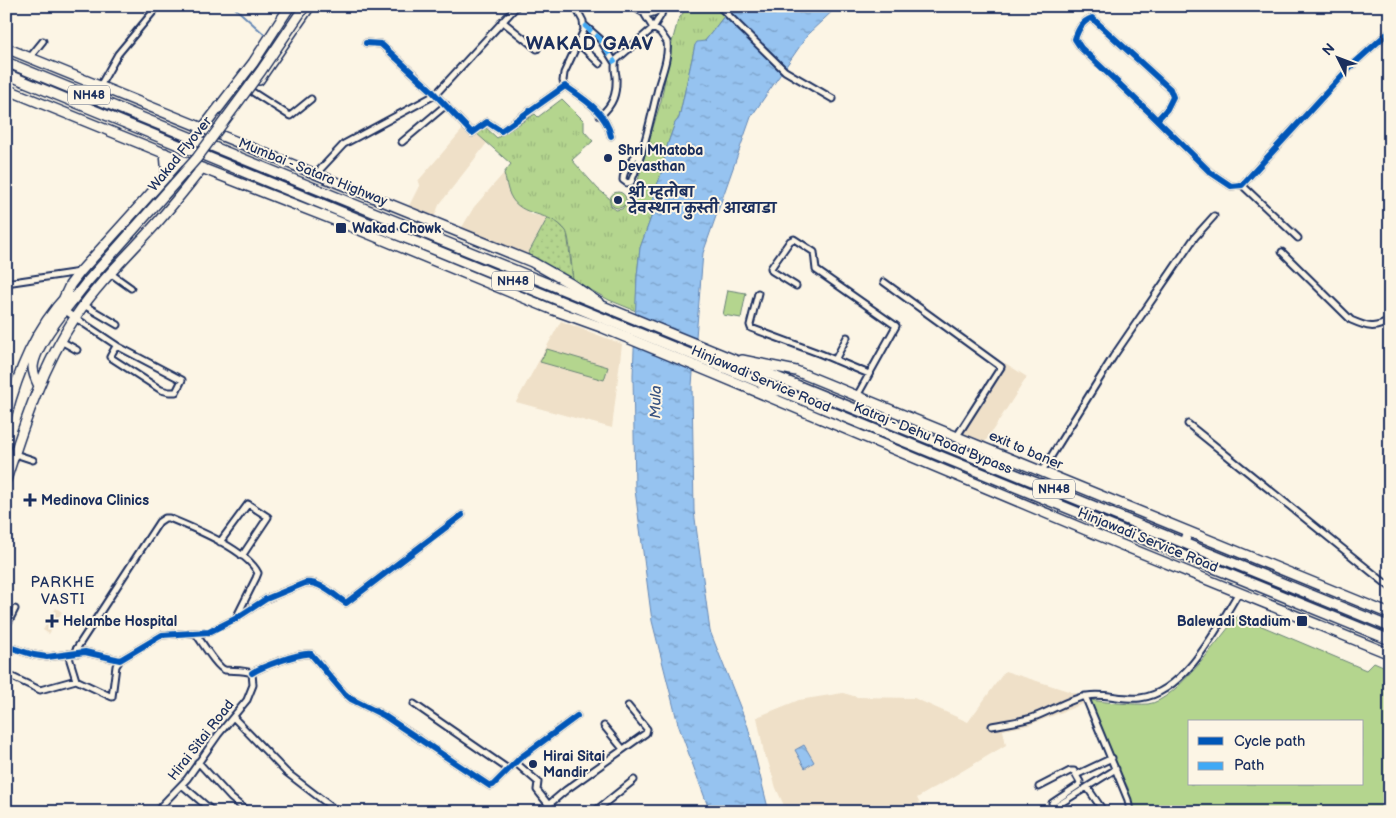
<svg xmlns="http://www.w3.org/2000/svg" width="1396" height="818" font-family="'Balsamiq Sans','Playpen Sans Deva',sans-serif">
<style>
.built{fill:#efe0c8}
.grass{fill:url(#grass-dots);stroke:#688276}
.park{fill:url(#park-tufts);stroke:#688276}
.garden{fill:#b4d58e;stroke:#688276;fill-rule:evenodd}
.water{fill:url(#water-ripples);stroke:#6588b6}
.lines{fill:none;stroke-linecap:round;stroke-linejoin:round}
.stream{stroke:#6588b6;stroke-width:2}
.minor-casing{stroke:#1b2f5e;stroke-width:9}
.primary-casing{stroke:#1b2f5e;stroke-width:12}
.trunk-casing{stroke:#1b2f5e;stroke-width:12}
.minor{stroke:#fcf5e5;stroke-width:5}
.primary{stroke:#fcf5e5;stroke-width:9}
.trunk{stroke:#fcf5e5;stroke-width:9}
.primary-bridge-casing{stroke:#1b2f5e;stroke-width:12;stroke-linecap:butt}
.trunk-bridge-casing{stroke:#1b2f5e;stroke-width:12;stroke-linecap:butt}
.primary-bridge{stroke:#fcf5e5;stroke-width:9}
.trunk-bridge{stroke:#fcf5e5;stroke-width:9}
.quiet{stroke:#3fa9f5;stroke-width:5;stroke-dasharray:10 5;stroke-linecap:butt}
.cycleway-casing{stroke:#fcf5e5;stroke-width:9}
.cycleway{stroke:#0057b8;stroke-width:6}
.poi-dot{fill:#1b2f5e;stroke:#fcf5e5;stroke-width:2}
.labels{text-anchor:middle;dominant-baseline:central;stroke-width:4;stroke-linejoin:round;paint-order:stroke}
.shield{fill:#fcf5e5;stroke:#5e6a86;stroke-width:1}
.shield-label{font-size:12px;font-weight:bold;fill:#1b2f5e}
.poi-label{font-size:14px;font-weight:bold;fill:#1b2f5e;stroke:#fcf5e5;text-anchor:start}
.street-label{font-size:14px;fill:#1b2f5e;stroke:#fcf5e5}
.water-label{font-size:15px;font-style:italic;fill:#3a5482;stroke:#fcf5e5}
.neighbourhood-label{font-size:15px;letter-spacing:1px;fill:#1b2f5e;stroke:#fcf5e5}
.district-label{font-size:19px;font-weight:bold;letter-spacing:1px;fill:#1b2f5e;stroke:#fcf5e5}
</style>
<defs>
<pattern id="grass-dots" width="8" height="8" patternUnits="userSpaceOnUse" patternTransform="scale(1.25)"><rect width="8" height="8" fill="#b4d58e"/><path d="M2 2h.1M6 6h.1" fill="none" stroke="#9ab77d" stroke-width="1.8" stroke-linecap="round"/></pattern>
<pattern id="park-tufts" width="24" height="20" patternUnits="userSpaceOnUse" patternTransform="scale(1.25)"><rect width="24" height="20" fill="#b4d58e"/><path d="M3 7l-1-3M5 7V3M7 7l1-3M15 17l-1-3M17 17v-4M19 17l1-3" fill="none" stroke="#9ab77d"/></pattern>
<pattern id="water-ripples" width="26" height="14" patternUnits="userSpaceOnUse" patternTransform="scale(1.25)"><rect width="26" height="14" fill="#96c3f0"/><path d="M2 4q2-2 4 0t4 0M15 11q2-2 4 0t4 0" fill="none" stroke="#7a9fc6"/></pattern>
</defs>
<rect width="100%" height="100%" fill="#fcf5e5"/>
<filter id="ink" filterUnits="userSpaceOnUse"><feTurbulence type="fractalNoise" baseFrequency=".02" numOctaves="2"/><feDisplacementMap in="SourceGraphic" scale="10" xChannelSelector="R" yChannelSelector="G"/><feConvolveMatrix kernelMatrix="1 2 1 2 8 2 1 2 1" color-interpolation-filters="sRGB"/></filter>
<g filter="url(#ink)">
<!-- built -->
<path class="built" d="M 463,129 L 472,138 L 476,133 L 487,143 L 439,205 L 434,218 L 408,208 L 420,184 L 418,181 Z
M 504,173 L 509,193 L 530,214 L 548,217 L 527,256 L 461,229 L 474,207 Z
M 561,321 L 622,344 L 612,428 L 516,402 Z
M 1005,363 L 1027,377 L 985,442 L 961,432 Z
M 56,608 L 62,612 L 49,634 L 43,630 Z
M 1005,671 L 1081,695 L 1083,704 L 1029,725 L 1003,730 L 1006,745 L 917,798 L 924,812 L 787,812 L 776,788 L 767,758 L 765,758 L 757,717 L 799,700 L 843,693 L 857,697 L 914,698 L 968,722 Z"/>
<!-- grass -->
<path class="grass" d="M 548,217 L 556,221 L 567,232 L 573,280 L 527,256 Z"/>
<!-- park -->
<path class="park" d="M 688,6 L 713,6 L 724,16 L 705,41 L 695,45 L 679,118 L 675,123 L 668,143 L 661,174 L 653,197 L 653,212 L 640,248 L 637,276 L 636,311 L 609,300 L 573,280 C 572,271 570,237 566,231 C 551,210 521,219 510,195 C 507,189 506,180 504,173 L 511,164 L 476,133 L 483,125 L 497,138 L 535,114 L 538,117 L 562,99 L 584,121 L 584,131 L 593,141 L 572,160 L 598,189 L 609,198 L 611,206 L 616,210 L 622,209 L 627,202 L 628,198 L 634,198 L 642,164 L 661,101 L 671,46 L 678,20 Z"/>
<!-- garden -->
<path class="garden" d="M610 200a8 8 0 1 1 16 0a8 8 0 1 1-16 0Z
M 728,290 L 746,293 L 741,318 L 723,315 Z
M 547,349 L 608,367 L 604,380 L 540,362 Z
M 1238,616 L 1366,670 L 1374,662 L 1390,669 L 1390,812 L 1133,812 L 1128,788 L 1086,703 L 1090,700 C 1102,702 1136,705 1148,704 C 1176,701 1219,638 1238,616 ZM 1190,722 L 1362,722 L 1362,784 L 1190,784 Z"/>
<!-- water -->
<path class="water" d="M 732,6 L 838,6 L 809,33 L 751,117 L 703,253 L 692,385 L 694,511 L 710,631 L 748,727 L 769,812 L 710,812 L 678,724 L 652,621 L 635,490 L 633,375 L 637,276 L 640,248 L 653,212 L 653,197 L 661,174 L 668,143 L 675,123 L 679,118 L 695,45 L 697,42 L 705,41 Z
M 804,745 L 814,762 L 805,768 L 795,750 Z"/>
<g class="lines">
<!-- stream -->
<path class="stream" d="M 233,6 L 265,35"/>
<defs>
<path id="minor" d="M 633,6 C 646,16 648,17 663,8
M 719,6 L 785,71 L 833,99
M 502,21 L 537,49
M 584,25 L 600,39 L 615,63
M 366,43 L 381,44 L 431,90 L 472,133 L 487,122 L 501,131 L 565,86 C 584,99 606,112 611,136
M 579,44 L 600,64
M 30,57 L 43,41
M 100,86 L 118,54 L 158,6
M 565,86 L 563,81 L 564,73 L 584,30 L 583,21 L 575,6
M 251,91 L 290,116 L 311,99
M 600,116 C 613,105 617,94 616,76 C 615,71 614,66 616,60 L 653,28 L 645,15
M 1157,120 L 1167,109 L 1173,97 L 1170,89 L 1092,18 C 1082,21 1078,30 1075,39 L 1081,48 L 1149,112 L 1210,172 L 1231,186 L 1242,185 L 1349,68 L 1390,31
M 402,142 L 446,105
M 643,146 C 636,156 623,168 623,180 L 627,183 L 631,182 C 644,151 651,117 659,84 C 663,71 669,55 667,42 L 660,32 L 653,28 L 661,15 L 663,8
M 316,174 L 344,144 L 435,95 L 517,6
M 1242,185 L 1298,238
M 1282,252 L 1351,320 C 1367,327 1375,330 1390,320
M 110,273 L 131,288
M 884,282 L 1001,367 L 957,436
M 6,283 L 80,272
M 796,286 L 772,271 L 771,268 L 790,241 L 794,239 L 814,252 L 816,270 L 896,326 L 857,396
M 758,293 L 750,325 L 751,328 L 821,354 L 869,374
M 84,305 L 118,325
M 65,311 L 119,347
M 61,341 L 77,350
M 119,347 L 182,380 L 176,392 L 169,392 L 161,390 L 110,357 L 115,348 Z
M 835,360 L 847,337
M 1188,424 L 1390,587
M 15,454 L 33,460
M 1042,471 L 1113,357 L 1195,237 L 1214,216
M 220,542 L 248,504 L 268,517 L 242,556
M 6,627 L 15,609
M 6,646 L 34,655 L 47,657 L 85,652 L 120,660 L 162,635 L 209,632 L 235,619 L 266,599 L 305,583 C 320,581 334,595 346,603 L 462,515
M 68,654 L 76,680
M 73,654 L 159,522 L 165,518 L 169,518 C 193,528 246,549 258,573 L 256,578 L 236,618
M 252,673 C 261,667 301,652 311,654 L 344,693 L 351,699 L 383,715 L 490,786 L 493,785 L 520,758 L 577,716
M 6,674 L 40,690 L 76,680 L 112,697 L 116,666 L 120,660
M 1085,696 L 1128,800 L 1130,812
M 414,704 L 508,769
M 233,717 L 286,772 L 338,812
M 604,726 L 623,749
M 992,726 C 1006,723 1020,722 1034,717 C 1051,711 1068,699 1087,696 C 1105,693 1122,700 1140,698 C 1185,693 1218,627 1239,592
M 198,762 L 231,798 L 248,812
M 516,763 L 538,782 L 537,790 L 548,804
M 182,785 L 211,810
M 1039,787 L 1070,771 L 1074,771 L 1076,775 L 1112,758
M 1087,787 L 1102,809 L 1099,812
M 1052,803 L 1079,785 L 1080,782 L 1076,775
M 158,812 L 161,806 L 187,779 L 218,735 L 247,700 L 253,685 L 252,673 C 243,670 234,671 225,670 C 217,668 202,642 196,634
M 540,812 L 566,790 L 646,733 L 647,729 L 628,706
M 594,812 L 634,780
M 1047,812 L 1116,769"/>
<path id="primary" d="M 6,48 L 532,262 L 571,284 L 598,302
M 259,80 L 310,6
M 6,89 L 181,160 L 357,229 L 551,309 L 601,327 L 710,372 L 1117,543 L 1390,654
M 203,128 L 253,63 L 290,6
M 165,153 L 167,176
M 64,298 L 70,285 L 80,272 L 181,160
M 742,360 L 796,371 L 1390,614
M 39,386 C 36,380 33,374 33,367 C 35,343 72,302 87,282
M 6,417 C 18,372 35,329 68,294
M 6,480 C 24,424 43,365 76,316 C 99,282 129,254 156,224 C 172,206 187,187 202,168"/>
<path id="trunk" d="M 6,62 L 400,223
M 6,74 L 395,234
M 195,139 L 203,128
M 426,234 L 1390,627
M 421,244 L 1390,640
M 759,392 L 778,391
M 1184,542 L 1188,532"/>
</defs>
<!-- minor casing -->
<use href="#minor" class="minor-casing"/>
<!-- primary casing -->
<use href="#primary" class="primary-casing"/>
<!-- trunk casing -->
<use href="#trunk" class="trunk-casing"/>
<!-- minor -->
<use href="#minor" class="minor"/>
<!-- primary -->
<use href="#primary" class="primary"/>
<!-- trunk -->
<use href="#trunk" class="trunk"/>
<defs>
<path id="primary-bridge" d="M 87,282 L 197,158 L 261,71 L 305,6"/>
<path id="trunk-bridge" d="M 400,223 L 426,234
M 395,234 L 421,244"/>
</defs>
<!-- primary-bridge casing -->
<use href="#primary-bridge" class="primary-bridge-casing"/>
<!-- trunk-bridge casing -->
<use href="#trunk-bridge" class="trunk-bridge-casing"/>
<!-- primary-bridge -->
<use href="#primary-bridge" class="primary-bridge"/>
<!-- trunk-bridge -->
<use href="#trunk-bridge" class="trunk-bridge"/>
<!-- quiet -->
<path class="quiet" d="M 584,25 L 600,39 L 615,63"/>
<defs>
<path id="cycleway" d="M 366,43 L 381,44 L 431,90 L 472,133 L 487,122 L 501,131 L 565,86 C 584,99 606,112 611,136
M 1157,120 L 1167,109 L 1173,97 L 1170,89 L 1092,18 C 1082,21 1078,30 1075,39 L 1081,48 L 1149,112 L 1210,172 L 1231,186 L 1242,185 L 1349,68 L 1390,31
M 6,646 L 34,655 L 47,657 L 85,652 L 120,660 L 162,635 L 209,632 L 235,619 L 266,599 L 305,583 C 320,581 334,595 346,603 L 462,515
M 252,673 C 261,667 301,652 311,654 L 344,693 L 351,699 L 383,715 L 490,786 L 493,785 L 520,758 L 577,716"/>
</defs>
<!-- cycleway casing -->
<use href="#cycleway" class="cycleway-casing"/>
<!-- cycleway -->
<use href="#cycleway" class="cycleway"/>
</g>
</g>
<!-- markers -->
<g class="poi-dot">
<circle cx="608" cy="158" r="5"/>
<circle cx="618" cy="200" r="5"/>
<rect x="335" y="222" width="12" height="12" rx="2.5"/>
<path d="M27.5 492.5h5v5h5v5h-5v5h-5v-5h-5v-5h5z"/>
<path d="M49.5 613.5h5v5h5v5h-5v5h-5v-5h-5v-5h5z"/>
<rect x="1296" y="615" width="12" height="12" rx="2.5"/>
<circle cx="533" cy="764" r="5"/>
</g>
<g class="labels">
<!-- shield labels -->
<g class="shield">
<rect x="68" y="85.5" width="42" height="19" rx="4"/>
<rect x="492" y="271.5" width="42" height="19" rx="4"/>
<rect x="1033" y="479.5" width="42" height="19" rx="4"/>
</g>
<g class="shield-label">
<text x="89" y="95">NH48</text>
<text x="513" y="281">NH48</text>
<text x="1054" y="489">NH48</text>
</g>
<!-- poi labels -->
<g class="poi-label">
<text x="618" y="150">Shri Mhatoba<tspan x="618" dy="16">Devasthan</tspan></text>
<text x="628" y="192">श्री म्हतोबा<tspan x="628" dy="16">देवस्थान कुस्ती आखाडा</tspan></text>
<text x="352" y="228">Wakad Chowk</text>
<text x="41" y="500">Medinova Clinics</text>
<text x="63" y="621">Helambe Hospital</text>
<text x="1291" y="621" text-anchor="end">Balewadi Stadium</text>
<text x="543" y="756">Hirai Sitai<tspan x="543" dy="16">Mandir</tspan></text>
</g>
<!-- street labels -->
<g class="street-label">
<text transform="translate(180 154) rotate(-51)">Wakad Flyover</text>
<text transform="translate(313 172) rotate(22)">Mumbai - Satara Highway</text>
<text transform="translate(761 379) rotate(23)">Hinjawadi Service Road</text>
<text transform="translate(933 438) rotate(22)">Katraj - Dehu Road Bypass</text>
<text transform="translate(1026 450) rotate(23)">exit to baner</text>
<text transform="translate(1148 540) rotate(22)">Hinjawadi Service Road</text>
<text transform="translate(201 740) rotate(-52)">Hirai Sitai Road</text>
</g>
<!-- water labels -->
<g class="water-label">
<text transform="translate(656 402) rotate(-89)">Mula</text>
</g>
<!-- neighbourhood labels -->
<g class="neighbourhood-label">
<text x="63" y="582">PARKHE<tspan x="63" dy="17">VASTI</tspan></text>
</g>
<!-- district labels -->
<g class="district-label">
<text x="590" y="44">WAKAD GAAV</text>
</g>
</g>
<!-- margin -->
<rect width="1396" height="818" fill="none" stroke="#fcf5e5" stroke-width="25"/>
<rect x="12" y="12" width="1371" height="793" fill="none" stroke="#1b2f5e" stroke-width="2" filter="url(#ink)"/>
<!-- legend -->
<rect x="1188" y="720" width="175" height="65" fill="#fcf5e5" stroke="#a2a6af"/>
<rect x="1198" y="737" width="25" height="8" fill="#0057b8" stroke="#a2a6af"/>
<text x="1234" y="746" font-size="15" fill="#1b2f5e">Cycle path</text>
<rect x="1198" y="762" width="25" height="8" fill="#3fa9f5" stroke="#a2a6af"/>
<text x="1234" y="770" font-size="15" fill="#1b2f5e">Path</text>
<!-- north arrow -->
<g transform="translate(1338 58) rotate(312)" stroke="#fcf5e5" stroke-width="4" paint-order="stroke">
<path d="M0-4L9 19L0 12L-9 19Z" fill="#1b2f5e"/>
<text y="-8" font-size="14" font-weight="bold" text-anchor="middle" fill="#1b2f5e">N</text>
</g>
</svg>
